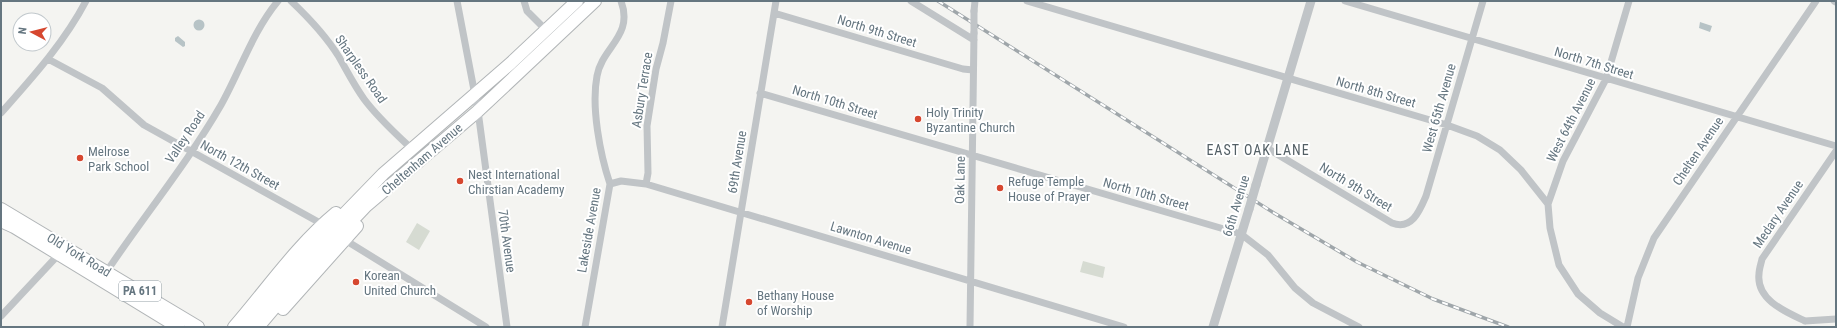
<svg xmlns="http://www.w3.org/2000/svg" width="1837" height="328" font-family="'Roboto Condensed',sans-serif">
<style>
.green{fill:#d6dbd2}
.water{fill:#b7c3c6}
.lines{fill:none;stroke-linecap:round;stroke-linejoin:round}
.trunk-casing{stroke:#b1b5b7;stroke-width:14}
.minor{stroke:#c0c4c7;stroke-width:7}
.tertiary{stroke:#c0c4c7;stroke-width:9}
.trunk{stroke:#fff;stroke-width:12}
.rail-casing{stroke:#9fa6aa;stroke-width:3.5}
.rail{stroke:#fff;stroke-width:2;stroke-dasharray:6;stroke-linecap:butt}
.minor-bridge{stroke:#c0c4c7;stroke-width:7}
.tertiary-bridge{stroke:#c0c4c7;stroke-width:9}
.poi-dot{fill:#d6472f;stroke:#fff;stroke-width:1.5}
.labels{text-anchor:middle;dominant-baseline:central;stroke-width:4;stroke-linejoin:round;paint-order:stroke}
.shield{fill:#fff;stroke:#939fa6;stroke-width:1}
.shield-label{font-size:12px;font-weight:bold;fill:#657680}
.street-label{font-size:13px;fill:#657680;stroke:#fff}
.poi-label{font-size:13px;fill:#657680;stroke:#fff;text-anchor:start}
.neighbourhood-label{font-size:14px;letter-spacing:1px;fill:#535f65;stroke:#fff}
</style>
<rect width="100%" height="100%" fill="#f4f4f1"/>
<!-- green -->
<path class="green" d="M 417,223 L 430,231 L 419,250 L 406,242 Z
M 1083,261 L 1105,267 L 1103,278 L 1080,272 Z"/>
<!-- water -->
<path class="water" d="M193.5 25a5.5 5.5 0 1 1 11 0a5.5 5.5 0 1 1-11 0Z
M 1700,22 L 1712,26 L 1710,32 L 1699,28 Z
M 178,36 L 185,42 L 185,46 L 183,47 L 175,41 L 175,38 Z"/>
<g class="lines">
<defs>
<path id="trunk" d="M 1,209 L 198,327
M 1,221 L 14,227 L 178,327
M 283,309 L 357,226
M 234,327 C 267,289 297,245 336,213
M 246,327 L 318,241 L 383,174 L 511,63 L 577,1
M 258,327 L 313,262 L 366,206 L 478,111 L 595,1"/>
</defs>
<!-- trunk casing -->
<use href="#trunk" class="trunk-casing"/>
<!-- minor -->
<path class="minor" d="M 291,1 C 309,18 326,36 339,57 C 347,71 354,85 364,99 C 378,118 396,134 413,150
M 457,1 L 478,111 L 507,327
M 524,1 L 527,11 L 546,30
M 911,1 L 974,40
M 1027,1 L 1447,125 L 1477,136 L 1500,150 L 1521,170 L 1548,204 L 1550,228 L 1559,265 L 1578,294 L 1600,313 L 1623,327
M 1345,1 L 1836,146
M 1834,1 L 1836,2
M 974,11 L 975,1
M 774,13 L 963,69 L 973,70
M 48,59 L 102,88 L 144,125 L 322,224
M 760,93 L 1241,234 L 1268,255 L 1295,288 L 1313,303 L 1359,327
M 1,113 C 32,78 64,43 86,1
M 1267,148 L 1392,223 C 1412,231 1420,210 1426,196 L 1483,1
M 610,184 L 621,181 L 646,184 L 1124,327
M 646,184 L 648,173 L 647,126 L 656,69 L 663,43 L 671,1
M 1548,204 L 1563,161 L 1606,79 L 1629,1
M 345,240 L 486,327
M 105,274 C 143,217 187,164 221,105 C 240,71 253,31 278,1
M 1,316 L 60,253
M 1805,321 C 1786,312 1756,300 1759,274 C 1759,269 1761,264 1762,259 L 1836,151
M 1805,321 L 1836,319
M 585,327 L 610,184 C 600,154 591,107 597,76 C 602,47 634,36 621,1
M 722,327 L 776,1
M 970,327 L 974,33
M 1627,327 L 1638,278 L 1654,238 L 1816,1"/>
<!-- tertiary -->
<path class="tertiary" d="M 1256,185 L 1311,1
M 1213,327 L 1249,209"/>
<!-- trunk -->
<use href="#trunk" class="trunk"/>
<defs>
<path id="rail" d="M 938,1 L 1274,213 L 1357,262 L 1433,299 L 1508,327"/>
</defs>
<!-- rail casing -->
<use href="#rail" class="rail-casing"/>
<!-- rail -->
<use href="#rail" class="rail"/>
<!-- minor-bridge -->
<path class="minor-bridge" d="M 974,33 L 974,11"/>
<!-- tertiary-bridge -->
<path class="tertiary-bridge" d="M 1249,209 L 1256,185"/>
</g>
<!-- markers -->
<g class="poi-dot">
<circle cx="918" cy="119" r="4"/>
<circle cx="80" cy="158" r="4"/>
<circle cx="460" cy="181" r="4"/>
<circle cx="1000" cy="188" r="4"/>
<circle cx="356" cy="282" r="4"/>
<circle cx="749" cy="302" r="4"/>
</g>
<g class="labels">
<!-- shield labels -->
<rect class="shield" x="119" y="281" width="42" height="20" rx="3"/>
<g class="shield-label">
<text x="140" y="291">PA 611</text>
</g>
<!-- street labels -->
<g class="street-label">
<text transform="translate(877 31) rotate(17)">North 9th Street</text>
<text transform="translate(1594 63) rotate(17)">North 7th Street</text>
<text transform="translate(361 69) rotate(55)">Sharpless Road</text>
<text transform="translate(642 90) rotate(-81)">Asbury Terrace</text>
<text transform="translate(1376 92) rotate(16)">North 8th Street</text>
<text transform="translate(835 102) rotate(17)">North 10th Street</text>
<text transform="translate(1439 108) rotate(-74)">West 65th Avenue</text>
<text transform="translate(1571 120) rotate(-63)">West 64th Avenue</text>
<text transform="translate(185 137) rotate(-56)">Valley Road</text>
<text transform="translate(1698 151) rotate(-56)">Chelten Avenue</text>
<text transform="translate(422 159) rotate(-41)">Cheltenham Avenue</text>
<text transform="translate(737 162) rotate(-81)">69th Avenue</text>
<text transform="translate(240 165) rotate(29)">North 12th Street</text>
<text transform="translate(960 180) rotate(-89)">Oak Lane</text>
<text transform="translate(1356 187) rotate(31)">North 9th Street</text>
<text transform="translate(1146 194) rotate(16)">North 10th Street</text>
<text transform="translate(1236 206) rotate(-73)">66th Avenue</text>
<text transform="translate(1778 214) rotate(-56)">Medary Avenue</text>
<text transform="translate(589 230) rotate(-80)">Lakeside Avenue</text>
<text transform="translate(871 238) rotate(17)">Lawnton Avenue</text>
<text transform="translate(507 241) rotate(82)">70th Avenue</text>
<text transform="translate(79 255) rotate(31)">Old York Road</text>
</g>
<!-- poi labels -->
<g class="poi-label">
<text x="926" y="112">Holy Trinity<tspan x="926" dy="15">Byzantine Church</tspan></text>
<text x="88" y="151">Melrose<tspan x="88" dy="15">Park School</tspan></text>
<text x="468" y="174">Nest International<tspan x="468" dy="15">Chirstian Academy</tspan></text>
<text x="1008" y="181">Refuge Temple<tspan x="1008" dy="15">House of Prayer</tspan></text>
<text x="364" y="275">Korean<tspan x="364" dy="15">United Church</tspan></text>
<text x="757" y="295">Bethany House<tspan x="757" dy="15">of Worship</tspan></text>
</g>
<!-- neighbourhood labels -->
<g class="neighbourhood-label">
<text x="1258" y="150">EAST OAK LANE</text>
</g>
</g>
<!-- border -->
<rect width="1837" height="328" fill="none" stroke="#657680" stroke-width="4"/>
<!-- north arrow -->
<g transform="translate(32 32) rotate(277)"><circle r="19" fill="#ffffff" stroke="#c1c8cc"/>
<path d="M0-3L7 15L0 10L-7 15Z" fill="#d6472f"/>
<text y="-6" font-size="11" font-weight="bold" text-anchor="middle" fill="#657680">N</text>
</g>
</svg>
